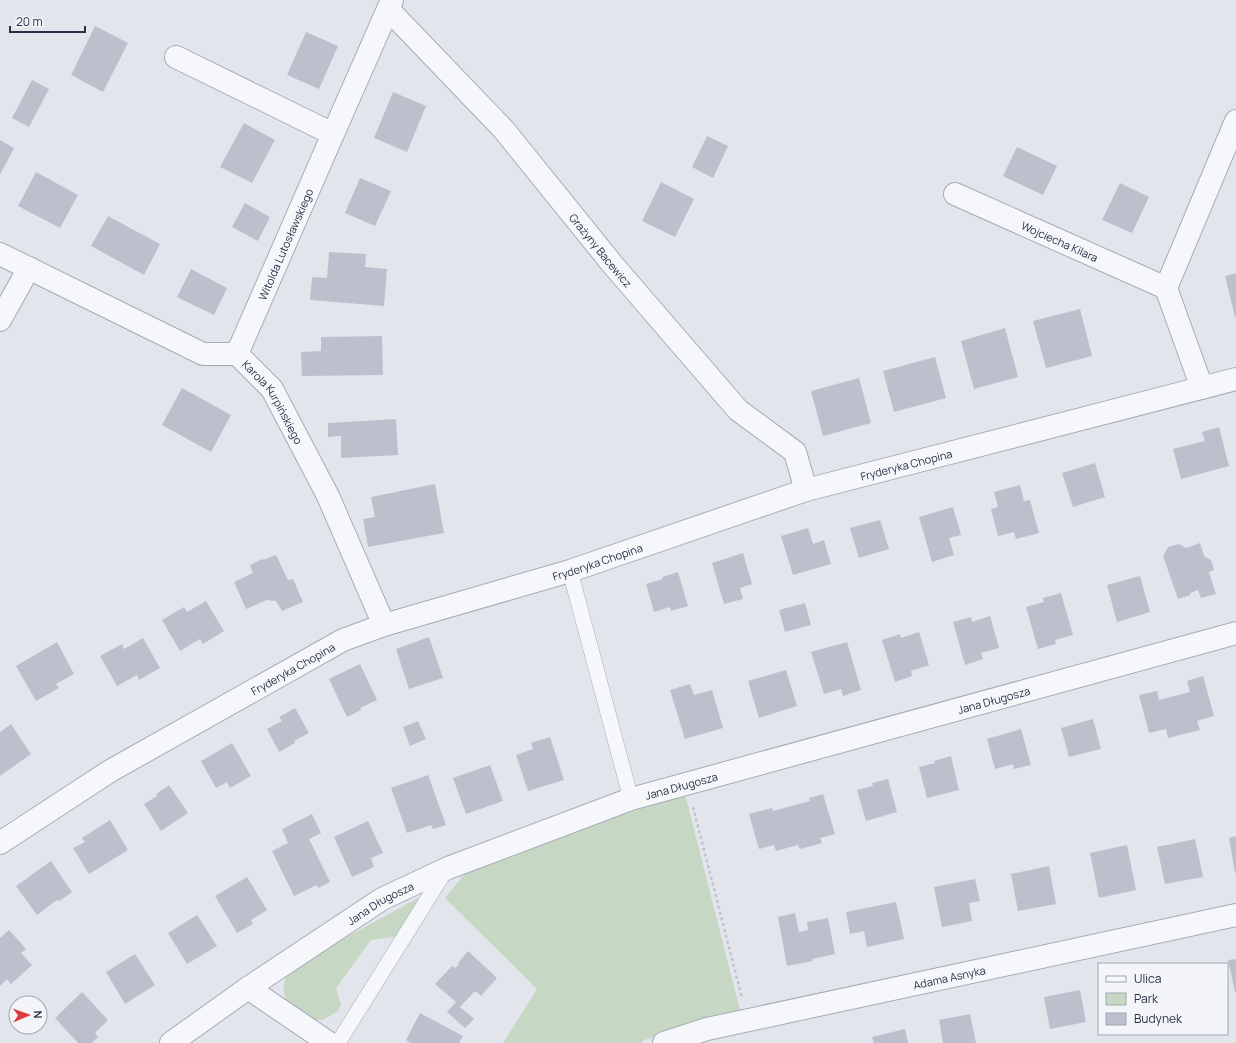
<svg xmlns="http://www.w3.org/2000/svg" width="1236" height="1043" font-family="Manrope,sans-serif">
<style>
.green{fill:#c6d7c3}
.building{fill:#bcc0cd}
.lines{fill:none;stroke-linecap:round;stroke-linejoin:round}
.service-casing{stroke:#a7abb7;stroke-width:16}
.minor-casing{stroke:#a7abb7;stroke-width:24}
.path{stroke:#c0c3cb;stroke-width:2.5;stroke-dasharray:3 3;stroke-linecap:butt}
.service{stroke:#f6f7fa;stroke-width:15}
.minor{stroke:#f6f7fa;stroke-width:22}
.labels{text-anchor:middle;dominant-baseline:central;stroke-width:3;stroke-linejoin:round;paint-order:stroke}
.street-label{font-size:11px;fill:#283047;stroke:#f3f5f9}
</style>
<rect width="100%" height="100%" fill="#e3e5ec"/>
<!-- green -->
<path class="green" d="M 685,794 L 741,1014 L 644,1040 L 641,1043 L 503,1043 L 537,989 L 445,898 L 472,865 Z
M 420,897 L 399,936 L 371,940 L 336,988 L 341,1005 L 338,1011 L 323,1020 L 303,1019 L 287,1005 L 283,987 L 288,969 Z"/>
<!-- building -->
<path class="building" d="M 95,26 L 128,43 L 103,92 L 71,75 Z
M 306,32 L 338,46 L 319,89 L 287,75 Z
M 32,80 L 49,89 L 29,127 L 12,118 Z
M 393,92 L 426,106 L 407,152 L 374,138 Z
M 244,123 L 275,140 L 252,183 L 220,167 Z
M 707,136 L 728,146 L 713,178 L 692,167 Z
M 0,140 L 14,148 L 0,175 Z
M 1017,147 L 1057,166 L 1043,195 L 1003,176 Z
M 36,172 L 78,195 L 60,228 L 18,206 Z
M 360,178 L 391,191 L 375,226 L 345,213 Z
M 661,182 L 694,199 L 675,237 L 642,221 Z
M 1120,183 L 1149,197 L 1132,233 L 1102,220 Z
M 245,203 L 270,217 L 258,241 L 232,227 Z
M 108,216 L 160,244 L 144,275 L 91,246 Z
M 329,252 L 366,254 L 365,267 L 387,269 L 384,306 L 310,300 L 312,277 L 327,278 Z
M 191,269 L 227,288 L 214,315 L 177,297 Z
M 1236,273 L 1236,316 L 1235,317 L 1225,276 Z
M 1080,309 L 1092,356 L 1046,368 L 1033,321 Z
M 1005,328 L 1018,377 L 974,389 L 961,341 Z
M 382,336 L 383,375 L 302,376 L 301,352 L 321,351 L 321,337 Z
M 935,357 L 946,398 L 894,412 L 883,371 Z
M 859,378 L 871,423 L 823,436 L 811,391 Z
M 182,388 L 231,415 L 211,452 L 162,425 Z
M 396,419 L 398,455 L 341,458 L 341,436 L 328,437 L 328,423 Z
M 1219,427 L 1229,466 L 1181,479 L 1173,449 L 1205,441 L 1202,432 Z
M 1095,463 L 1105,497 L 1073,507 L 1062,473 Z
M 435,484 L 444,533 L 368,547 L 363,519 L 375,517 L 371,497 Z
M 1020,485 L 1024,501 L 1030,500 L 1039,533 L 1016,539 L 1014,532 L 998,536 L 991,509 L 998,507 L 994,492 Z
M 953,507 L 961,535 L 949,538 L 954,555 L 932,562 L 919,517 Z
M 880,520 L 889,549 L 859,558 L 850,528 Z
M 808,528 L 813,544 L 824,540 L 831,564 L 793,575 L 781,536 Z
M 1200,543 L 1204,556 L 1211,560 L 1214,570 L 1209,572 L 1216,594 L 1201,598 L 1198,590 L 1190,593 L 1190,595 L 1178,599 L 1163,556 L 1168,547 L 1179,544 L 1186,548 Z
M 743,553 L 752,584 L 740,588 L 743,599 L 724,604 L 712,563 Z
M 276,555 L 288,580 L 293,579 L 303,602 L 282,611 L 276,601 L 267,600 L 246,609 L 234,582 L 253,573 L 250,565 L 262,559 L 263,560 Z
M 678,572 L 688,606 L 671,611 L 670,607 L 654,612 L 646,584 L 663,579 L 662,577 Z
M 1140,576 L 1150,612 L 1117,622 L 1107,585 Z
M 1061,593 L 1073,635 L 1055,640 L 1056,644 L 1038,649 L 1026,607 L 1044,602 L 1043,598 Z
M 206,601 L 224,631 L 203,644 L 200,639 L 180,651 L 162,620 L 184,607 L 187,612 Z
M 805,603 L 811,625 L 785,632 L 779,610 Z
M 990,616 L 999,648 L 981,653 L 983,659 L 965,665 L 953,622 L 971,617 L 972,622 Z
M 919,632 L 929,665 L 911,671 L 912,676 L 895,682 L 882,640 L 900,634 L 901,638 Z
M 429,637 L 443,678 L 409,689 L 396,649 Z
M 143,638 L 160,668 L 139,680 L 137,675 L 117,686 L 100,656 L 122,644 L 124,649 Z
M 57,642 L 74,674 L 56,684 L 59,688 L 36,701 L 16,666 Z
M 847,642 L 861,690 L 843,696 L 841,689 L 824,694 L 811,652 Z
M 360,664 L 377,700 L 360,708 L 361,710 L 347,717 L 329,679 Z
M 786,670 L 797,706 L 759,718 L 748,681 Z
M 1203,676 L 1214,716 L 1197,721 L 1200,730 L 1168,738 L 1166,729 L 1149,733 L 1139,695 L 1157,691 L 1159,700 L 1190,692 L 1187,681 Z
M 690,684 L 694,695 L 712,690 L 723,728 L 685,739 L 670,690 Z
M 295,708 L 309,733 L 294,741 L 295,743 L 279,752 L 267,729 L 282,721 L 279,717 Z
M 1093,719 L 1101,749 L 1069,757 L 1061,728 Z
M 418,721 L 426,739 L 410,746 L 403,727 Z
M 11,724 L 31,754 L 0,776 L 0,732 Z
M 1021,729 L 1031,765 L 1014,769 L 1013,764 L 995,769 L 987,739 Z
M 550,737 L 564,780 L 528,791 L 516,755 L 533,749 L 531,743 Z
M 232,743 L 251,776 L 230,788 L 227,782 L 216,788 L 201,761 Z
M 951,756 L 959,790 L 927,798 L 919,767 L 935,763 L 934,761 Z
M 490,765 L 503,801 L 466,814 L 453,778 Z
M 428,775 L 446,825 L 433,829 L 431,825 L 407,833 L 391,788 Z
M 888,779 L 897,812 L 866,821 L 857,790 L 873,786 L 872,783 Z
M 169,785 L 188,813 L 161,831 L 144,804 L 157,796 L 156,794 Z
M 823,794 L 835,834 L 820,838 L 822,843 L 800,849 L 798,845 L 776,851 L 774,845 L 759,849 L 749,814 L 772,808 L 773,811 L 810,801 L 809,798 Z
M 312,814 L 321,833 L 309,839 L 330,882 L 318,888 L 317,885 L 294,896 L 272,851 L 288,843 L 282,829 Z
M 110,820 L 128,850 L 89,874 L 73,848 L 85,842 L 82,838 Z
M 368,821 L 383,853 L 371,858 L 374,867 L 352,877 L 334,837 Z
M 1236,836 L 1236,873 L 1235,873 L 1229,838 Z
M 1195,839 L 1203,877 L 1165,884 L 1157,847 Z
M 1127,845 L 1136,890 L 1099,898 L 1090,853 Z
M 51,861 L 72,892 L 59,901 L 57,900 L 37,915 L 16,886 Z
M 1049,866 L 1056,904 L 1018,911 L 1011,874 Z
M 247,877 L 267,910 L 251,920 L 253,924 L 237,933 L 215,896 Z
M 975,879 L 980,901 L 969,903 L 972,921 L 942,927 L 934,887 Z
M 896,902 L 904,939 L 867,947 L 864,931 L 850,934 L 846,912 Z
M 795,913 L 799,932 L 808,930 L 807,922 L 828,918 L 835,954 L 812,959 L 813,961 L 787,966 L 778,917 Z
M 197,915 L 217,946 L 187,964 L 168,933 Z
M 9,930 L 26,949 L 21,953 L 32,965 L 11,984 L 7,979 L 0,986 L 0,938 Z
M 468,951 L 497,978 L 481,996 L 475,991 L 460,1007 L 474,1019 L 465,1028 L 447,1012 L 456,1002 L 435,984 L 452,966 L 455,968 L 459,964 L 458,963 Z
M 135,954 L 155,985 L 125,1004 L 106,972 Z
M 1236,959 L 1236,992 L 1235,992 L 1228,960 Z
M 1080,990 L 1086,1022 L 1050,1029 L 1044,997 Z
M 82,992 L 108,1020 L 95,1033 L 98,1037 L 92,1043 L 78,1043 L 55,1018 Z
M 420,1013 L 463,1036 L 459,1043 L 410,1043 L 406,1040 Z
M 970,1014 L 976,1043 L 943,1043 L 939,1020 Z
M 905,1029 L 908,1043 L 874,1043 L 872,1037 Z"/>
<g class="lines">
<defs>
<path id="service" d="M 570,571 L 631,799
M 338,1043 L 447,868"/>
<g id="minor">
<path id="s1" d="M 388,9 L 504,130 L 613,265 L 738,410 L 795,452 L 806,490"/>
<path d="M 176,57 L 333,134"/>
<path id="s2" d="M 955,194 L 1166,288 L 1236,121"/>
<path id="s3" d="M 0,254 L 203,354 L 237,354 L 272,389 L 328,496 L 384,625"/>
<path d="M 1166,288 L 1202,388"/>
<path d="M 0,320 L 29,268"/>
<path id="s4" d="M 237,354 L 333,134 L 392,0"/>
<path id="s5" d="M 0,843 L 110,771 L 343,640 L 384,625 L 570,571 L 806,490 L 1236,379"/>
<path d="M 248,988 L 329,1043"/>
<path id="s6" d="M 171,1043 L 248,988 L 382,899 L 448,868 L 631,799 L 1236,633"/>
<path id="s7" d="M 664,1043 L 707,1029 L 1236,915"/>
</g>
</defs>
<!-- service casing -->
<use href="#service" class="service-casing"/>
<!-- minor casing -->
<use href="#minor" class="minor-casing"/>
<!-- path -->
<path class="path" d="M 693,807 L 742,998"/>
<!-- service -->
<use href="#service" class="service"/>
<!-- minor -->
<use href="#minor" class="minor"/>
</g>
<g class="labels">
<!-- street labels -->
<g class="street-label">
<text stroke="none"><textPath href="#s2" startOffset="115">Wojciecha Kilara</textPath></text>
<text stroke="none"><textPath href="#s4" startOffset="120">Witolda Lutosławskiego</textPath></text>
<text stroke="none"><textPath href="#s1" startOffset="322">Grażyny Bacewicz</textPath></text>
<text stroke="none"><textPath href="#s3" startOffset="321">Karola Kurpińskiego</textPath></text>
<text stroke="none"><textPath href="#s5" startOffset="989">Fryderyka Chopina</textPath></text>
<text stroke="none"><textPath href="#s5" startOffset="665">Fryderyka Chopina</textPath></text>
<text stroke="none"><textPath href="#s5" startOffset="341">Fryderyka Chopina</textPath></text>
<text stroke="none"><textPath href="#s6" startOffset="900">Jana Długosza</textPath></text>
<text stroke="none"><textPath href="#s6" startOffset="576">Jana Długosza</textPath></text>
<text stroke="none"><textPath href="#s6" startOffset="252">Jana Długosza</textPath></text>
<text stroke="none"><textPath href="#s7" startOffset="293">Adama Asnyka</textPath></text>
</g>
</g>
<!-- legend -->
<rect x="1098" y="963" width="130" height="72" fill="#f3f5f9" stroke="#a2a6b2"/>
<rect x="1106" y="976" width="20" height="6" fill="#f6f7fa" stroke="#a2a6b2"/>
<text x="1134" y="983" font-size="12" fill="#283047">Ulica</text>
<rect x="1106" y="993" width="20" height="12" fill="#c6d7c3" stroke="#a2a6b2"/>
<text x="1134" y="1003" font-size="12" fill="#283047">Park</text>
<rect x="1106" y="1013" width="20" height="12" fill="#bcc0cd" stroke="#a2a6b2"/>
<text x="1134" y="1023" font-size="12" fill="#283047">Budynek</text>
<!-- north arrow -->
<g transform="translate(28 1015) rotate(88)"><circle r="19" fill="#f3f5f9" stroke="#a2a6b2"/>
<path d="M0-3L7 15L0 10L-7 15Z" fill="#de3b3f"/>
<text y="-6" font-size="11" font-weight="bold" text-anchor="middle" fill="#283047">N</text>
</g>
<!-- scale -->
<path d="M10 26v6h75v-6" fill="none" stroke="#283047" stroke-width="2"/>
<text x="16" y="26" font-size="12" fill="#283047" stroke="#f3f5f9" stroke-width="3" paint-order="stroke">20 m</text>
</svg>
